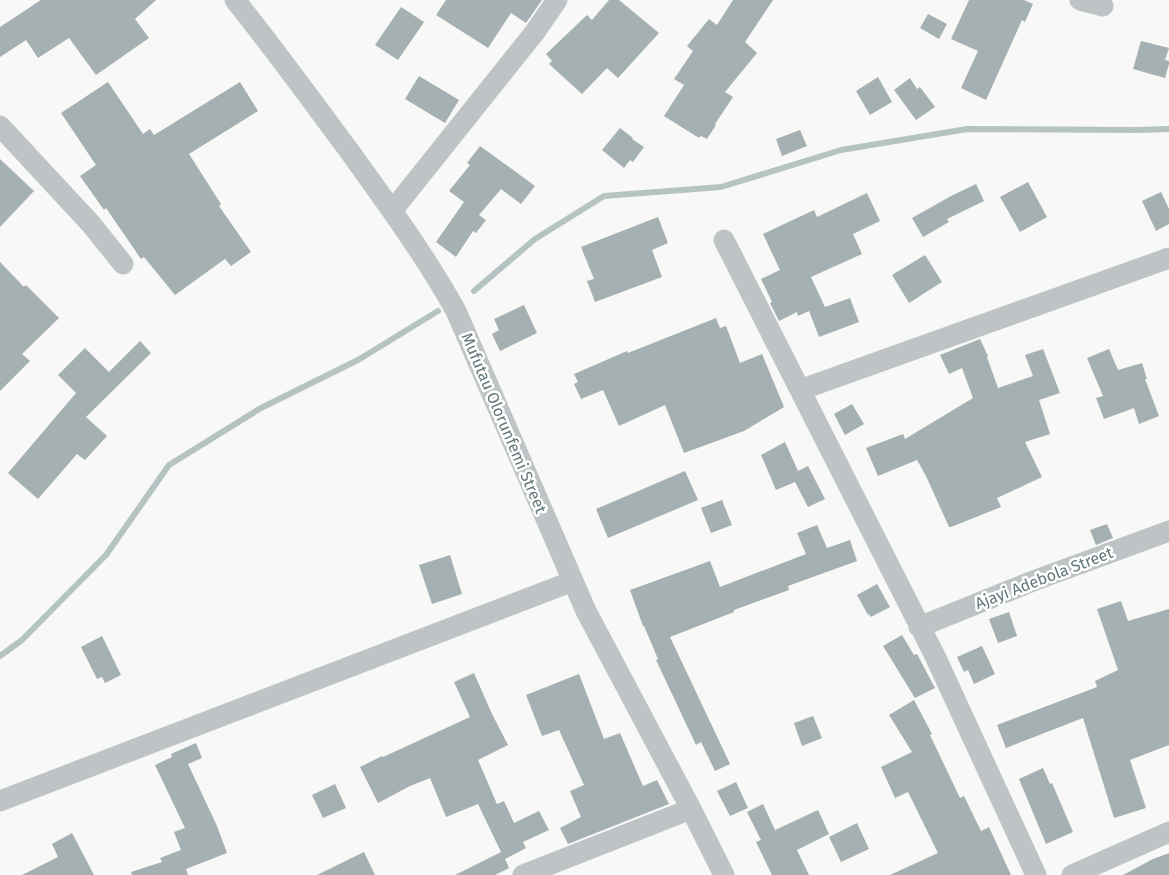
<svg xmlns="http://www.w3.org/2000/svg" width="1169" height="875" font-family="'Fira Sans',sans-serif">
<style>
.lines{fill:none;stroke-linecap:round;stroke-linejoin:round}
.stream{stroke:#b5c4c2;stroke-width:6}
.building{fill:#a4b0b1}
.minor{stroke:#bec4c5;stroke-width:21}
.labels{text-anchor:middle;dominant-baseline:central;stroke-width:5;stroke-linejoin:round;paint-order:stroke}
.street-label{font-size:16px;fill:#627778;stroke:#fff}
</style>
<rect width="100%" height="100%" fill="#f8f8f6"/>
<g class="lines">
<!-- stream -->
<path class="stream" d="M 474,291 L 535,239 L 604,196 L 721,187 L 841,150 L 967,129 L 1136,130 L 1169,129
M 0,656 L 22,640 L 106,555 L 169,465 L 261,408 L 358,360 L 438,311"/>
</g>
<!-- building -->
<path class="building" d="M 41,0 L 156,0 L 135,19 L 149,38 L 96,75 L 69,38 L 38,58 L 26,40 L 0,57 L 0,27 Z
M 446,0 L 542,0 L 526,23 L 511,13 L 488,48 L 436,15 Z
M 609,0 L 619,0 L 659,33 L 618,78 L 607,68 L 582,94 L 549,64 L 552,61 L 546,54 L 587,15 L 592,20 Z
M 733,0 L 773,0 L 745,42 L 757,53 L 725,92 L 733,97 L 715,124 L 716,125 L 707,139 L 701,136 L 699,138 L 664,116 L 684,85 L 674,79 L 693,51 L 687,46 L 709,19 L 717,25 Z
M 969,0 L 1024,0 L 1033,4 L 1025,22 L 1022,20 L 986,100 L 961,88 L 978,51 L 951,39 Z
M 401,7 L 424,22 L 398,60 L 375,45 Z
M 928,14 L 947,24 L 939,39 L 920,28 Z
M 1141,41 L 1169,48 L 1165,60 L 1169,61 L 1169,64 L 1165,78 L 1133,69 Z
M 419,76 L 459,100 L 445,123 L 405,99 Z
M 878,77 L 892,102 L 870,115 L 856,91 Z
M 910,78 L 917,89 L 920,87 L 935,107 L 916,120 L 894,90 Z
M 108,82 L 143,134 L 150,129 L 154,135 L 240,82 L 258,111 L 189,154 L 221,204 L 219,206 L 251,252 L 231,266 L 225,259 L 175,295 L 144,257 L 141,259 L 106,208 L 104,210 L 80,176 L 96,165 L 61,113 Z
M 620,128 L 633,138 L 632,139 L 644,147 L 633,162 L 630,160 L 624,168 L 602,150 Z
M 800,130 L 807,146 L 782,156 L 776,139 Z
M 480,146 L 535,186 L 521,204 L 501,189 L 479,215 L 486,220 L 476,233 L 473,231 L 456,257 L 436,242 L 464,202 L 449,191 L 470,165 L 467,163 Z
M 0,159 L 34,191 L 0,227 Z
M 1028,182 L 1047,217 L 1020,232 L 1000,197 Z
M 976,184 L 984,201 L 947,219 L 949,222 L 923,237 L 912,218 L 951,196 Z
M 1161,192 L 1169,209 L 1169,224 L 1156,231 L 1142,201 Z
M 867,193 L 880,221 L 853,234 L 862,254 L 811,277 L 825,307 L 850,298 L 859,322 L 819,337 L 809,311 L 798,316 L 797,312 L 779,321 L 770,303 L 772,302 L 761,279 L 780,270 L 763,234 L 814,210 L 817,217 Z
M 658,217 L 668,243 L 652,250 L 662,277 L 595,302 L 587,281 L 594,279 L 581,247 Z
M 925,255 L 942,282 L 909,303 L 892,275 Z
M 0,262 L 24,287 L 26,285 L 59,318 L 22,354 L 30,361 L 0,391 Z
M 524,305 L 537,333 L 500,351 L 492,334 L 499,330 L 494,319 Z
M 716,318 L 720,328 L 726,326 L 740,363 L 762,354 L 784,407 L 744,431 L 684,453 L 665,405 L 619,426 L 603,390 L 581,399 L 574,384 L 578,382 L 574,374 L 627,351 L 628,353 Z
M 980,339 L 988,356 L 987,357 L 998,388 L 1033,376 L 1025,355 L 1043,349 L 1060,393 L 1039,400 L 1050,434 L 1025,442 L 1042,477 L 997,498 L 1001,507 L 951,527 L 949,527 L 926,476 L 917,460 L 878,476 L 866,448 L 903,434 L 905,439 L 973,398 L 962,368 L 949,374 L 940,355 Z
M 140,341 L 151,353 L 86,417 L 107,436 L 85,460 L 77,454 L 38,499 L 8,473 L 76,393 L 58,375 L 85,348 L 109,372 Z
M 1109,349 L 1118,370 L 1142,363 L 1147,379 L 1145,379 L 1159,416 L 1139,424 L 1134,408 L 1104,419 L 1096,398 L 1103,396 L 1087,358 Z
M 852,404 L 864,424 L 845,435 L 834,414 Z
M 785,442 L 798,471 L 808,466 L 825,499 L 808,507 L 795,482 L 776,490 L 761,455 Z
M 685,471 L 698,500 L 608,538 L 596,509 Z
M 722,500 L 732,525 L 711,533 L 701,508 Z
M 1107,524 L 1113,538 L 1096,545 L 1090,530 Z
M 817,525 L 827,548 L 850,540 L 857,561 L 788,586 L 789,590 L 734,610 L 734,612 L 670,637 L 730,764 L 715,771 L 701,742 L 696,745 L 656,660 L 658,659 L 644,626 L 643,626 L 630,590 L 710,561 L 720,587 L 806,554 L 797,533 Z
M 450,555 L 462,594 L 432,604 L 419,565 Z
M 877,584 L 890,607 L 871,617 L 869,614 L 868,615 L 857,595 Z
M 1121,601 L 1128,621 L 1169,609 L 1169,745 L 1130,760 L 1146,808 L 1114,818 L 1083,718 L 1006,748 L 997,725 L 1097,687 L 1095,681 L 1118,670 L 1097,609 Z
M 1009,612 L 1017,636 L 998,643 L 989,619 Z
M 902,635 L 914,655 L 917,654 L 935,688 L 915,698 L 883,646 Z
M 102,636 L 121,675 L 105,683 L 102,677 L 97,679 L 81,647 Z
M 982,646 L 995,674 L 974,684 L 968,670 L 964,672 L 957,657 Z
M 474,673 L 492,714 L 508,745 L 478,760 L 497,804 L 504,801 L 514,823 L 539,811 L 549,830 L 523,842 L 526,848 L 505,859 L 509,868 L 495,875 L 455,875 L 501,852 L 478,804 L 446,817 L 430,778 L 410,786 L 378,803 L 360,767 L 382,756 L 383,757 L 470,717 L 454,682 Z
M 579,674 L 604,739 L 620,733 L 643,786 L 657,780 L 669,804 L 568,844 L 560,828 L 581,817 L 570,791 L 584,785 L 559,730 L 542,736 L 526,695 Z
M 914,700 L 932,734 L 930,735 L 960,798 L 964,796 L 981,831 L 989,827 L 1011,875 L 890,875 L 938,853 L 908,792 L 895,798 L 881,767 L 912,752 L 889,715 Z
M 813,716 L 822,738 L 802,746 L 794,723 Z
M 196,743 L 202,758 L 188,764 L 217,826 L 227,853 L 186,869 L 188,875 L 132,875 L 131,872 L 162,862 L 160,858 L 181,850 L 174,832 L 185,828 L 155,765 L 172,757 L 171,754 Z
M 1043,768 L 1050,784 L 1052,783 L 1073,832 L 1046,844 L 1019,779 Z
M 736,782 L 748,808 L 730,816 L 717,791 Z
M 335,784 L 346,808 L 323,818 L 312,795 Z
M 763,804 L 775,830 L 818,810 L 829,834 L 797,850 L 809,875 L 772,875 L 756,842 L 761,840 L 747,812 Z
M 857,823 L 869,849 L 841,862 L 829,837 Z
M 72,833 L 94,875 L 22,875 L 58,857 L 52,844 Z
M 364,852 L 375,875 L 317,875 Z
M 1169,853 L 1169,875 L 1123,875 L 1153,859 Z"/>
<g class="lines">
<!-- minor -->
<path class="minor" d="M 235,0 C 275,50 312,101 350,152 C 387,204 425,255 456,311 L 586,611 L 691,809 L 724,875
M 1080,0 L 1103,6
M 0,126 L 91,224 L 123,264
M 392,211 L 535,32 L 557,0
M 724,240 L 935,656 L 1036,875
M 800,390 L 1169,258
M 919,627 L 1033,581 L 1169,531
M 0,801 L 573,581
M 523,875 L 691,809
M 1072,875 L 1169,832"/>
</g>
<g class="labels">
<!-- street labels -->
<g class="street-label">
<text transform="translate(504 423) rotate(67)">Mufutau Olorunfemi Street</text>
<text transform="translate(1044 578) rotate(-21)">Ajayi Adebola Street</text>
</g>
</g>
</svg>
